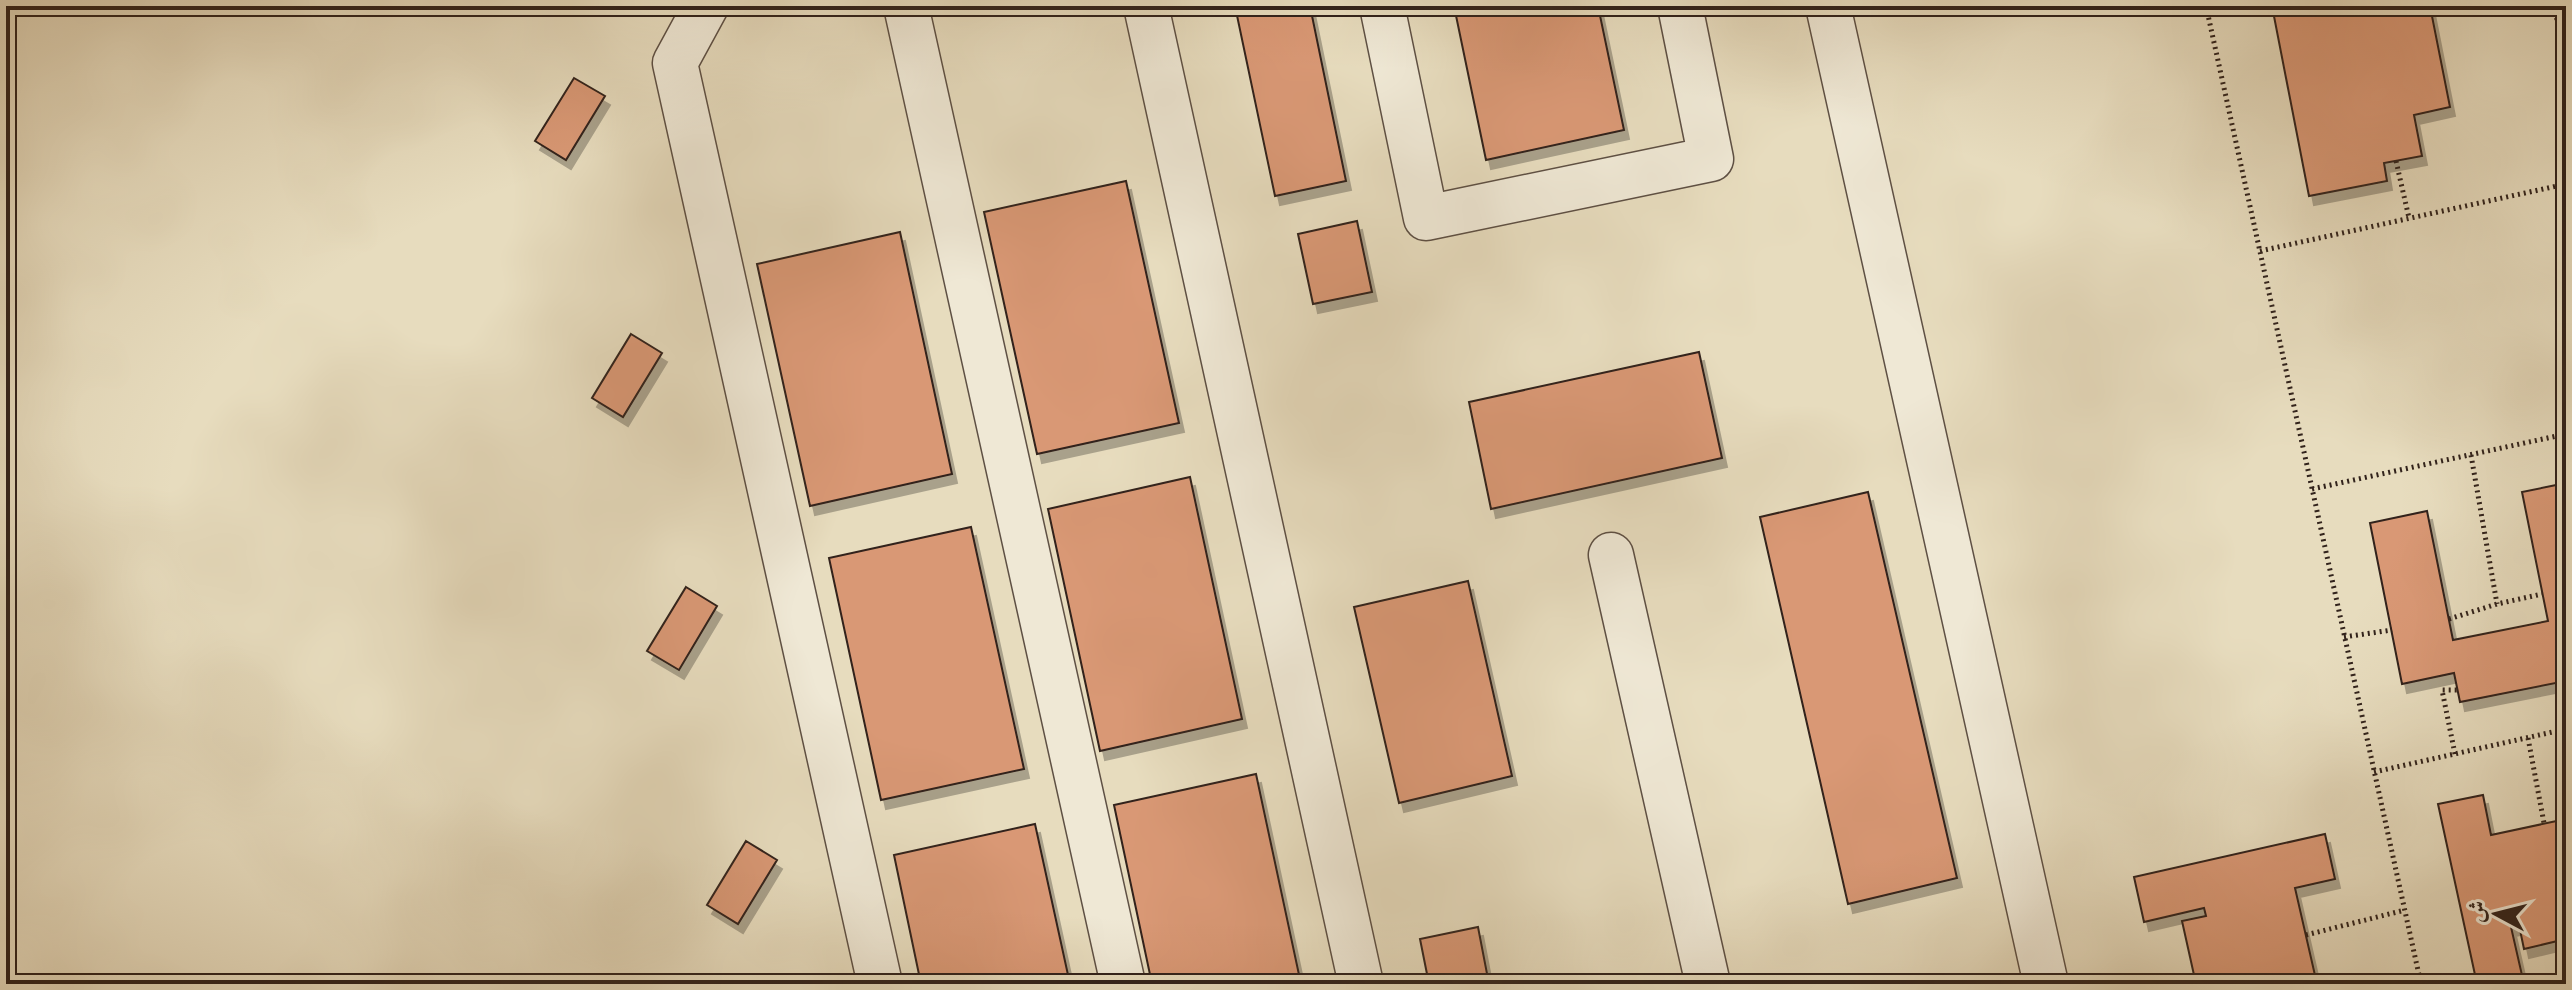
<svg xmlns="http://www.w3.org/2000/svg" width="2572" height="990" font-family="'EB Garamond',Amiri,serif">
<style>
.building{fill:#d99874;stroke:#31221b;stroke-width:2;filter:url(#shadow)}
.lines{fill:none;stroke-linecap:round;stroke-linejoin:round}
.minor-casing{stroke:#5e5044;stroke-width:47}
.path{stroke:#31221b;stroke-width:5;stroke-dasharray:2 4;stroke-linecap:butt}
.minor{stroke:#efe8d5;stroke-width:44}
</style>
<defs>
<filter id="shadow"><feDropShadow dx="5" dy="9" stdDeviation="0" flood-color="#0004"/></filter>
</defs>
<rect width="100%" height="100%" fill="#e7dcbe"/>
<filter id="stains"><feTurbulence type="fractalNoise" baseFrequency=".0025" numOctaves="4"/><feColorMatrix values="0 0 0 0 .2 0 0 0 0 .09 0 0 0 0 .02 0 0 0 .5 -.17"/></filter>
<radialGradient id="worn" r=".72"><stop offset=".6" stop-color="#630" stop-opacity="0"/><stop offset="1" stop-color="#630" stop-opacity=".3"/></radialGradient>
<!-- building -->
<path class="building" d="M 1235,6 L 1310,6 L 1346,181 L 1275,196 Z
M 1454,6 L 1598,6 L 1624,130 L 1486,160 Z
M 2272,6 L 2392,6 L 2392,9 L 2430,6 L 2450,107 L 2414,115 L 2422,156 L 2384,163 L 2387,181 L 2309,196 Z
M 574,78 L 605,96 L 566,160 L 535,141 Z
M 1126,181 L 1179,423 L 1037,454 L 984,212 Z
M 1357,221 L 1372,292 L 1313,304 L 1298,234 Z
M 900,232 L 952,474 L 810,506 L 757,264 Z
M 631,334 L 662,353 L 623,417 L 592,398 Z
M 1699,352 L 1722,458 L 1491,509 L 1469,402 Z
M 1190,477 L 1242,719 L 1100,751 L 1048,509 Z
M 2566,483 L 2566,655 L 2563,656 L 2566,681 L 2460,702 L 2454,673 L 2402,684 L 2370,523 L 2427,511 L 2453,640 L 2548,621 L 2522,492 Z
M 1868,492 L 1957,878 L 1848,904 L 1760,517 Z
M 971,527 L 1024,769 L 881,800 L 829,558 Z
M 1468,581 L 1512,776 L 1399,803 L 1354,607 Z
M 686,587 L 717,606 L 679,670 L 647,651 Z
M 1256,774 L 1301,984 L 1152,984 L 1114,805 Z
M 2483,795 L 2491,835 L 2566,819 L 2566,939 L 2524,949 L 2519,925 L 2511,927 L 2524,984 L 2477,984 L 2438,804 Z
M 1035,824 L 1070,984 L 921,984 L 894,855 Z
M 2325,834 L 2335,879 L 2295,888 L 2317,984 L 2196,984 L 2182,921 L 2206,916 L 2204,908 L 2144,922 L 2134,877 Z
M 746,841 L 777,860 L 738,924 L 707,905 Z
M 1478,927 L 1489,984 L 1429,984 L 1420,939 Z
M 2357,978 L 2358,984 L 2328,984 Z"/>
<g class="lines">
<defs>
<path id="minor" d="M 706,6 L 675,63 L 880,984
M 906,6 L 1123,984
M 1146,6 L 1361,984
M 1382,6 L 1426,218 L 1711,159 L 1680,6
M 1828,6 L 2046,984
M 1611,555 L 1708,984"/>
</defs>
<!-- minor casing -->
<use href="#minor" class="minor-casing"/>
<!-- path -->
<path class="path" d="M 2206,6 L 2421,984
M 2554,6 L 2566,61
M 2396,161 L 2409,218
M 2260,251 L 2566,184
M 2471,455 L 2497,604
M 2312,489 L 2566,434
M 2449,619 L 2497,604 L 2542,594
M 2344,637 L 2392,630
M 2565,667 L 2566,667
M 2528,738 L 2544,823
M 2455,754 L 2442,690 L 2457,690
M 2374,772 L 2566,729
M 2306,935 L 2405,910"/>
<!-- minor -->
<use href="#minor" class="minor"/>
</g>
<!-- margin -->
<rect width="2572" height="990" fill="none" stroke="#e7dcbe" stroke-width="32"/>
<rect x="8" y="8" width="2556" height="974" fill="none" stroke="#31221b" stroke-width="4"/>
<rect x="16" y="16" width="2540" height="958" fill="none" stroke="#31221b" stroke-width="2"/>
<!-- north arrow -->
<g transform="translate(2496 914) rotate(277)" stroke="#efe8d5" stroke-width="6" paint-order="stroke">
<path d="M0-6L14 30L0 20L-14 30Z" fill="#31221b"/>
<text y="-12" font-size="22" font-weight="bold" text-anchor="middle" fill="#31221b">ش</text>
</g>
<rect width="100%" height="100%" filter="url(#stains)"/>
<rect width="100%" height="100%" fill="url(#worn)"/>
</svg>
